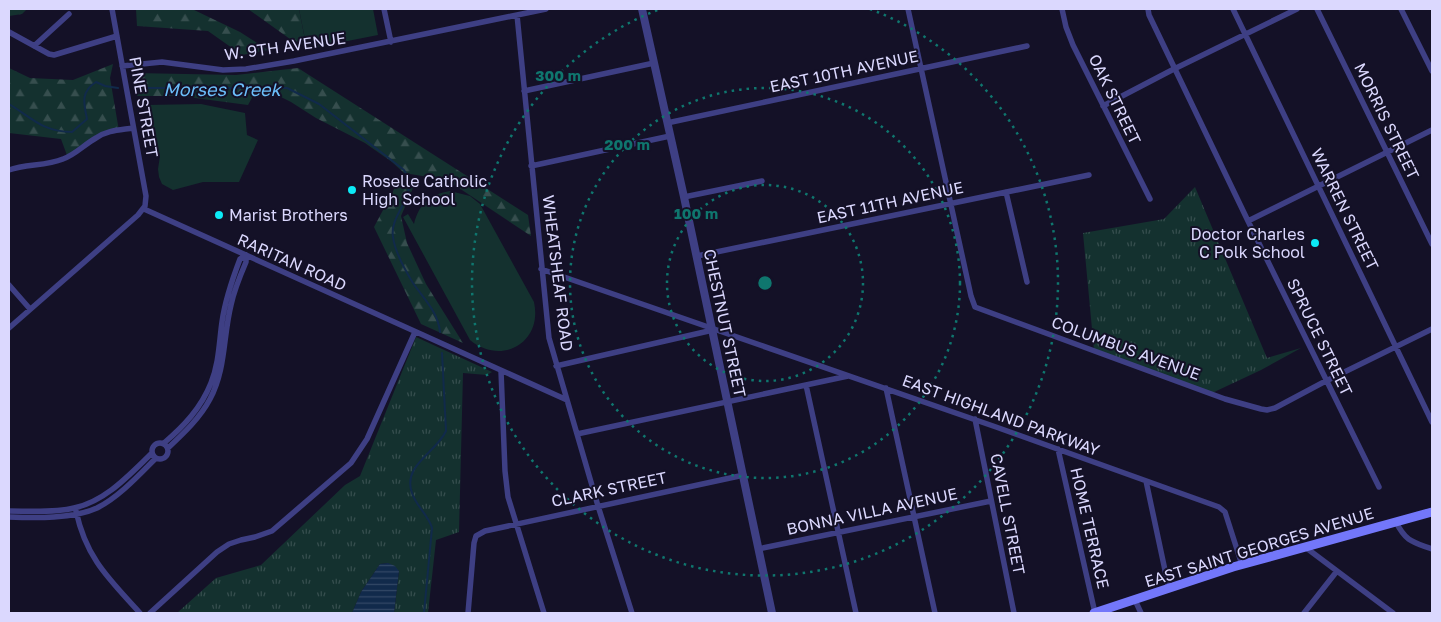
<svg xmlns="http://www.w3.org/2000/svg" width="1441" height="622" font-family="'Golos Text',sans-serif">
<style>
.grass{fill:url(#grass-tufts)}
.forest{fill:url(#forest-firs)}
.pitch{fill:#14312f}
.water{fill:url(#water-rules)}
.lines{fill:none;stroke-linecap:round;stroke-linejoin:round}
.stream{stroke:#112a4b;stroke-width:2}
.minor{stroke:#3e3f84;stroke-width:5.5}
.tertiary{stroke:#3e3f84;stroke-width:8}
.secondary{stroke:#7377fa;stroke-width:9}
.ring{fill:none;stroke:#0f766e;stroke-width:2.5;stroke-dasharray:2.5 5}
.poi-dot{fill:#0ceaf6;stroke:#141127;stroke-width:2}
.labels{text-anchor:middle;dominant-baseline:central;stroke-width:4;stroke-linejoin:round;paint-order:stroke}
.street-label{font-size:16px;fill:#dbd8fe;stroke:#141127}
.poi-label{font-size:16px;fill:#dbd8fe;stroke:#141127;text-anchor:start}
.water-label{font-size:18px;font-style:italic;fill:#6bbef9;stroke:#141127}
.centre{fill:#0f766e;stroke:#141127;stroke-width:2.5}
.ring-label{font-size:15px;text-anchor:middle;font-weight:bold;fill:#0f766e;stroke:#141127;stroke-width:4;stroke-linejoin:round;paint-order:stroke}
</style>
<defs>
<pattern id="grass-tufts" width="24" height="20" patternUnits="userSpaceOnUse" patternTransform="scale(1.25)"><rect width="24" height="20" fill="#14312f"/><path d="M3 7l-1-3M5 7V3M7 7l1-3M15 17l-1-3M17 17v-4M19 17l1-3" fill="none" stroke="#364e4e"/></pattern>
<pattern id="forest-firs" width="22" height="20" patternUnits="userSpaceOnUse" patternTransform="scale(1.25)"><rect width="22" height="20" fill="#14312f"/><path d="M5 1l3.5 6h-7zM16 11l3.5 6h-7z" fill="#364e4e"/></pattern>
<pattern id="water-rules" width="6" height="5" patternUnits="userSpaceOnUse" patternTransform="scale(1.25)"><rect width="6" height="5" fill="#112a4b"/><path d="M0 2.5h6" fill="none" stroke="#334866"/></pattern>
</defs>
<rect width="100%" height="100%" fill="#141127"/>
<!-- grass -->
<path class="grass" d="M 1195,187 L 1267,358 L 1301,348 L 1261,370 L 1212,393 L 1094,350 L 1083,233 L 1164,219 Z
M 416,337 L 492,372 L 487,375 L 463,373 L 459,532 L 436,540 L 428,613 L 394,613 L 399,571 L 388,563 L 380,564 L 361,592 L 352,613 L 177,613 L 216,578 L 261,565 L 345,485 L 360,476 Z"/>
<!-- forest -->
<path class="forest" d="M 9,9 L 27,9 L 22,14 L 9,16 Z
M 136,9 L 192,9 L 240,32 L 268,50 L 242,55 L 208,31 L 137,26 Z
M 248,9 L 299,9 L 306,45 L 290,39 Z
M 113,64 L 110,78 L 119,131 L 105,133 L 68,158 L 61,139 L 9,133 L 9,68 L 30,78 L 73,80 Z
M 298,68 L 528,215 L 531,236 L 447,180 L 404,173 L 392,162 L 365,143 L 316,118 L 291,102 L 279,96 L 254,94 L 248,105 L 180,96 L 137,96 L 133,73 L 236,75 Z
M 399,180 L 413,188 L 401,216 L 407,243 L 426,284 L 463,343 L 421,324 L 374,227 Z"/>
<!-- pitch -->
<path class="pitch" d="M 299,9 L 373,9 L 378,35 L 307,49 Z
M 201,104 L 245,113 L 247,135 L 258,140 L 239,182 L 203,182 L 173,190 L 162,184 L 159,177 L 158,169 L 160,156 L 146,105 Z
M 450,191 L 470,196 L 480,204 L 534,302 C 543,343 501,366 470,340 L 403,217 L 408,214 L 414,224 C 419,204 430,194 450,191 Z"/>
<!-- water -->
<path class="water" d="M 388,563 L 395,566 L 399,571 L 394,613 L 352,613 L 361,592 L 380,564 Z"/>
<g class="lines">
<!-- stream -->
<path class="stream" d="M 134,88 L 287,88 L 319,104 L 404,170 C 421,195 389,213 393,237 C 395,253 405,270 413,283 C 424,299 438,312 440,332
M 9,104 C 32,118 43,132 72,132 L 87,119 C 84,104 80,92 96,82 L 105,86 L 118,88
M 424,613 L 432,528 C 429,516 416,506 412,493 C 402,465 436,453 446,431 L 442,353"/>
<!-- minor -->
<path class="minor" d="M 384,9 L 391,42
M 908,9 L 971,296 L 975,307 L 1225,399 L 1261,409 L 1267,410 L 1275,408 L 1322,383 L 1432,329
M 1062,9 L 1066,27 L 1073,45 L 1150,199
M 1148,9 L 1149,15 L 1248,221 L 1379,487
M 1233,9 L 1432,422
M 1317,9 L 1432,244
M 1401,9 L 1432,71
M 517,15 L 549,338 L 598,506 L 632,613
M 9,32 L 49,54 L 54,55 L 117,36
M 34,46 L 69,14
M 122,66 L 162,62 L 223,70 L 246,69 L 294,61 L 546,9
M 524,91 L 654,63
M 1103,106 L 1172,70 L 1297,9
M 667,123 L 1027,46
M 531,166 L 670,136
M 9,170 C 26,164 46,166 63,159 C 75,155 85,144 96,138 C 107,130 120,130 133,128
M 1006,192 L 1027,282
M 684,197 L 762,181
M 144,209 L 567,400
M 1248,221 L 1432,130
M 697,256 L 1089,175
M 541,269 L 996,427 L 1219,507 L 1225,512 L 1242,565
M 9,285 L 30,309
M 9,328 L 138,215 L 145,206 L 146,196 L 112,9
M 556,366 L 713,330
M 501,371 L 505,471 L 508,497 L 544,613
M 806,385 L 856,613
M 886,388 L 935,613
M 975,419 L 1014,613
M 577,434 L 848,376
M152 451a8 8 0 1 1 16 0a8 8 0 1 1-16 0Z
M 164,443 C 184,426 201,408 211,383 C 219,363 219,343 222,322 C 225,300 232,280 240,259 L 246,255
M 168,448 C 184,433 200,418 210,399 C 226,369 223,337 231,305 C 234,291 240,276 246,262 L 246,255
M 1058,449 L 1095,613
M 1146,481 L 1169,589
M 9,511 C 28,511 55,513 74,508 C 106,501 129,475 152,453
M 76,511 C 86,558 109,579 140,613
M 9,517 C 35,518 73,519 97,508 C 119,497 139,475 156,458
M 1396,522 C 1406,542 1413,542 1432,549
M 1305,547 L 1393,613
M 758,549 L 991,501
M 1135,600 L 1141,613
M 150,613 L 217,552 L 229,544 L 241,540 L 255,537 L 272,531 L 351,463 L 367,439 L 415,332
M 468,613 L 474,543 L 476,536 L 485,531 L 744,475
M 1304,613 L 1337,571"/>
<!-- tertiary -->
<path class="tertiary" d="M 642,9 L 684,197 L 772,613"/>
<!-- secondary -->
<path class="secondary" d="M 1094,613 L 1233,567 L 1432,512"/>
</g>
<!-- distance rings -->
<g class="ring">
<circle cx="765" cy="283" r="98"/>
<circle cx="765" cy="283" r="195"/>
<path d="M870 9A293 293 0 1 1 660 9"/>
</g>
<!-- markers -->
<g class="poi-dot">
<circle cx="352" cy="190" r="5"/>
<circle cx="219" cy="215" r="5"/>
<circle cx="1315" cy="243" r="5"/>
</g>
<g class="labels">
<!-- street labels -->
<g class="street-label">
<text transform="translate(285 46) rotate(-8)">W. 9TH AVENUE</text>
<text transform="translate(844 71) rotate(-12)">EAST 10TH AVENUE</text>
<text transform="translate(1115 99) rotate(64)">OAK STREET</text>
<text transform="translate(144 107) rotate(80)">PINE STREET</text>
<text transform="translate(1387 121) rotate(64)">MORRIS STREET</text>
<text transform="translate(890 202) rotate(-12)">EAST 11TH AVENUE</text>
<text transform="translate(1345 209) rotate(64)">WARREN STREET</text>
<text transform="translate(292 262) rotate(24)">RARITAN ROAD</text>
<text transform="translate(558 273) rotate(83)">WHEATSHEAF ROAD</text>
<text transform="translate(725 323) rotate(78)">CHESTNUT STREET</text>
<text transform="translate(1320 337) rotate(64)">SPRUCE STREET</text>
<text transform="translate(1126 348) rotate(20)">COLUMBUS AVENUE</text>
<text transform="translate(1001 415) rotate(20)">EAST HIGHLAND PARKWAY</text>
<text transform="translate(609 489) rotate(-12)">CLARK STREET</text>
<text transform="translate(872 511) rotate(-12)">BONNA VILLA AVENUE</text>
<text transform="translate(1008 514) rotate(79)">CAVELL STREET</text>
<text transform="translate(1090 528) rotate(77)">HOME TERRACE</text>
<text transform="translate(1259 547) rotate(-17)">EAST SAINT GEORGES AVENUE</text>
</g>
<!-- poi labels -->
<g class="poi-label">
<text x="362" y="181">Roselle Catholic<tspan x="362" dy="18">High School</tspan></text>
<text x="229" y="215">Marist Brothers</text>
<text x="1305" y="234" text-anchor="end">Doctor Charles<tspan x="1305" dy="18">C Polk School</tspan></text>
</g>
<!-- water labels -->
<g class="water-label">
<text x="222" y="89">Morses Creek</text>
</g>
</g>
<circle cx="765" cy="283" r="8" class="centre"/>
<g class="ring-label">
<text x="558" y="81">300 m</text>
<text x="627" y="150">200 m</text>
<text x="696" y="219">100 m</text>
</g>
<!-- border -->
<rect width="1441" height="622" fill="none" stroke="#dbd8fe" stroke-width="20"/>
</svg>
